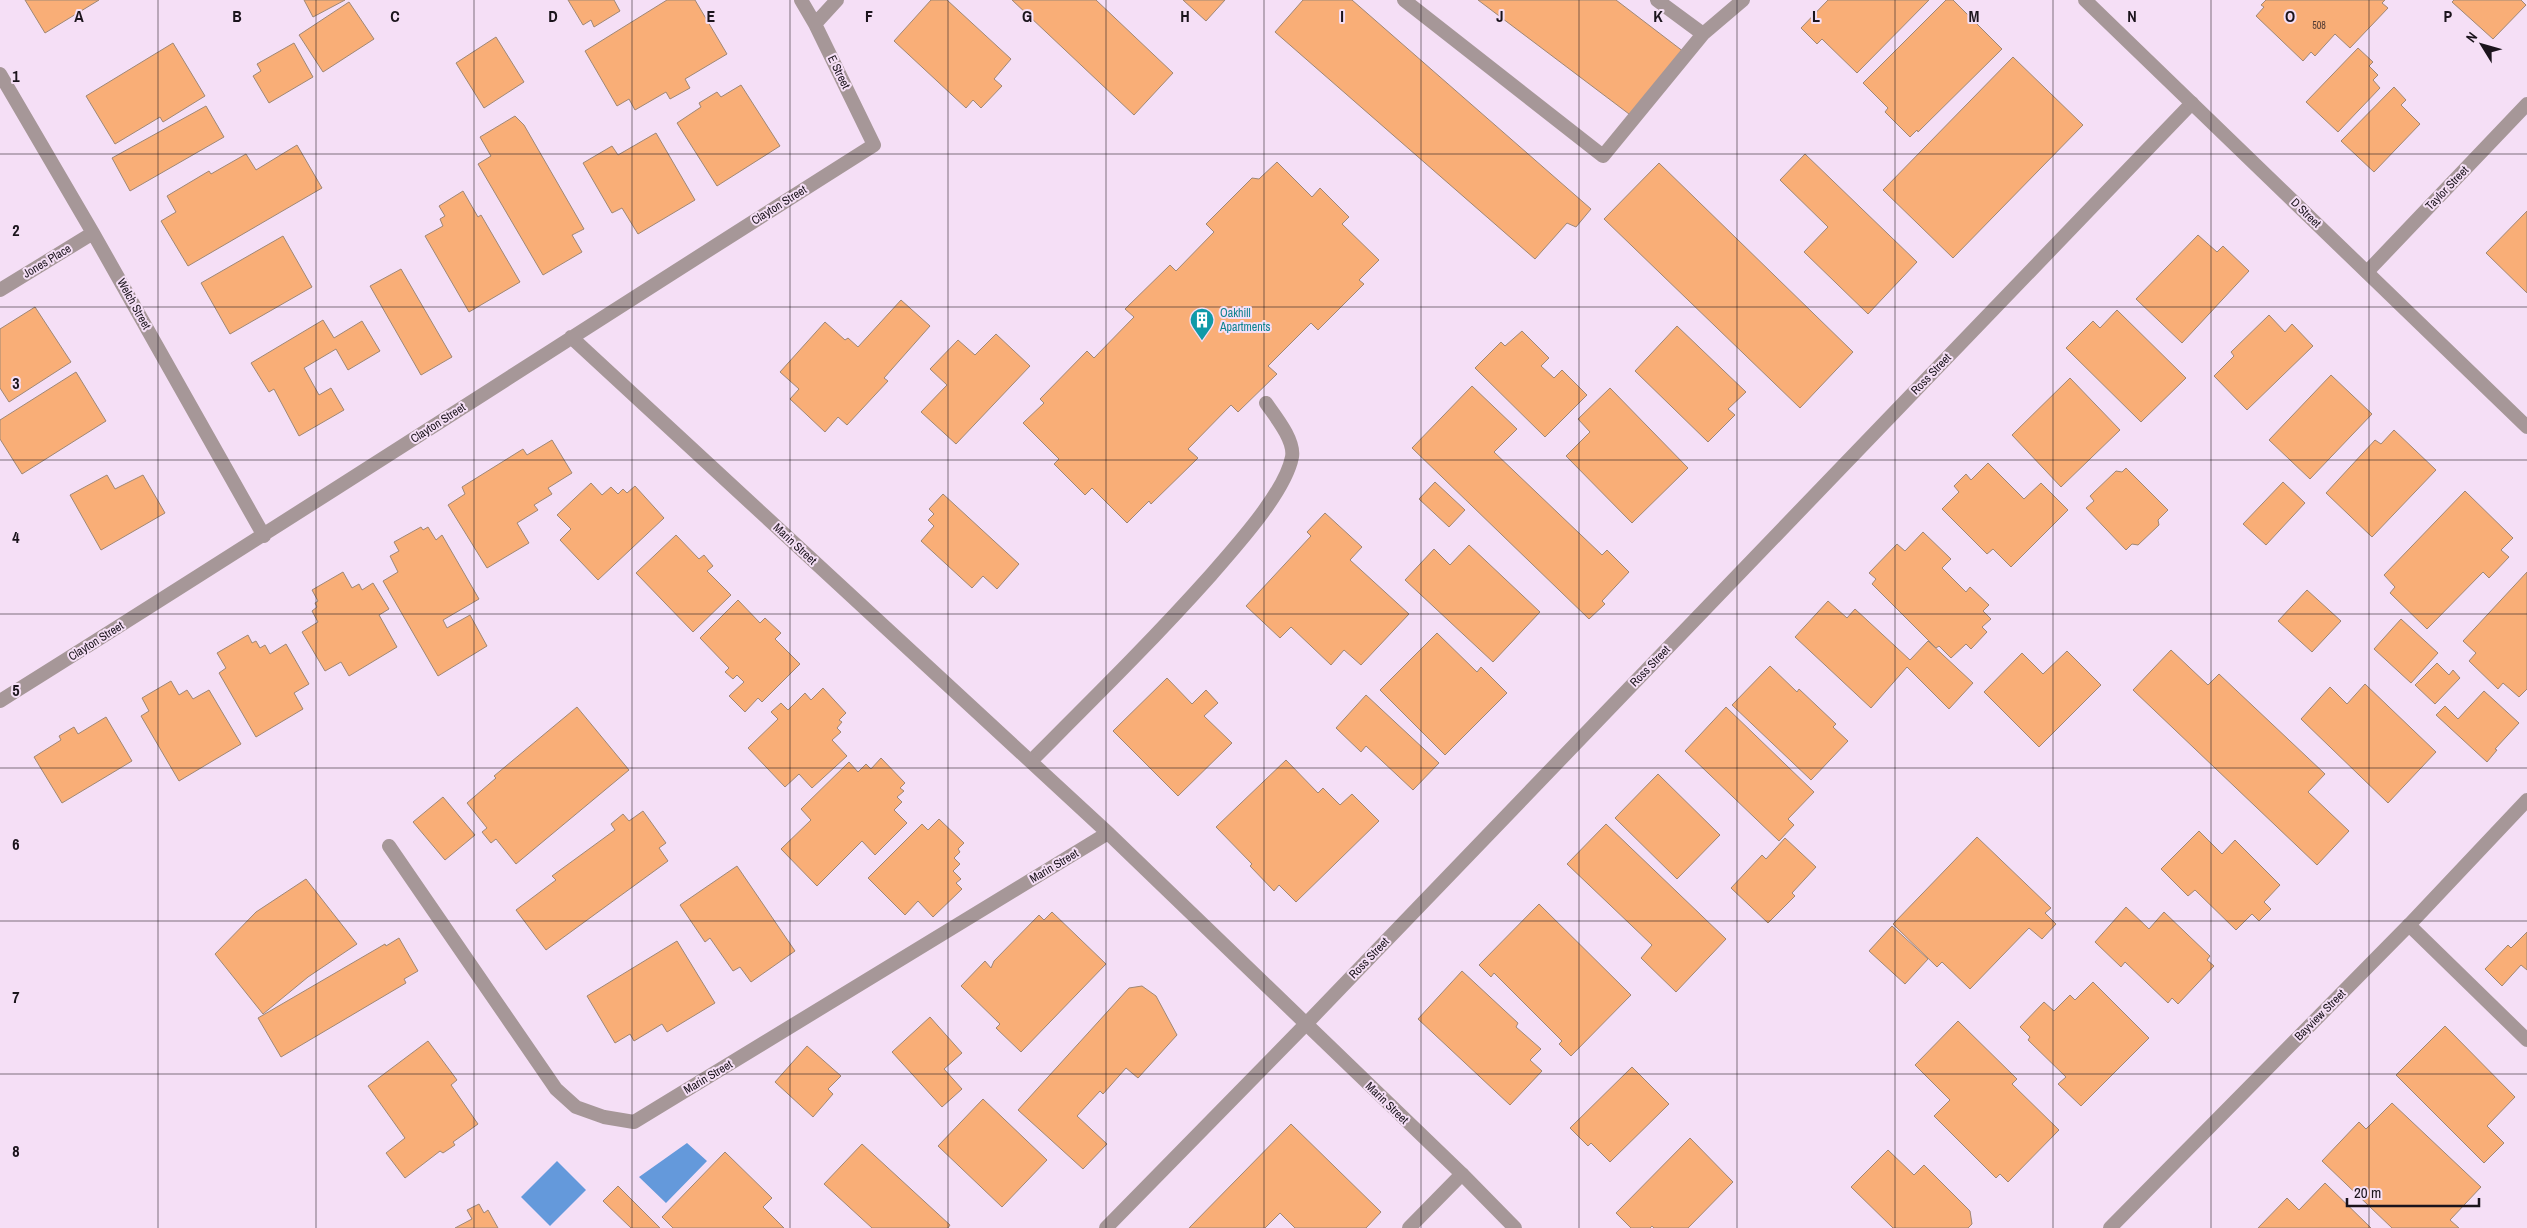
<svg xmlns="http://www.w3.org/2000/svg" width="2527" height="1228" font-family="'Archivo Narrow',sans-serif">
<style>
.water{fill:#6499db}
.building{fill:#f9ae77;stroke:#9f8775}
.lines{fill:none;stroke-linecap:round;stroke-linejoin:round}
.service{stroke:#a69798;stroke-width:14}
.minor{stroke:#a69798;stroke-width:14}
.tertiary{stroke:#a69798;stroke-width:14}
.grid{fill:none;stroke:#1b141c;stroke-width:1;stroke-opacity:0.55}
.labels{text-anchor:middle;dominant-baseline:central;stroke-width:4;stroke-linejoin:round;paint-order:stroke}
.number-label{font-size:10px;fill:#523a33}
.street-label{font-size:12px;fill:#1b141c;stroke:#f5dff6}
.culture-label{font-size:12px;fill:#0d838f;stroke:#f5dff6;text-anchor:start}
.grid-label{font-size:16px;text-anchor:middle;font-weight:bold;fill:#1b141c;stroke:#f5dff6;stroke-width:4;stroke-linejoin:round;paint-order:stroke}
</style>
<rect width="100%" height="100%" fill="#f5dff6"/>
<!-- water -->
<path class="water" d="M 687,1143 L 707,1161 L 666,1203 L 639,1177 Z
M 557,1161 L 586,1190 L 550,1226 L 521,1197 Z"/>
<!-- building -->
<path class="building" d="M 25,0 L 99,0 L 45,33 Z
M 304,0 L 345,0 L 313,17 Z
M 568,0 L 614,0 L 620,11 L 594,27 L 591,20 L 583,25 Z
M 667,0 L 695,0 L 727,54 L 685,79 L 690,88 L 670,99 L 666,92 L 635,110 L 629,99 L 617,106 L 585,51 Z
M 931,0 L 947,0 L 1011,59 L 994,79 L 1002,86 L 981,108 L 973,100 L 966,108 L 894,41 Z
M 1012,0 L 1096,0 L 1173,73 L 1134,115 Z
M 1183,0 L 1225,0 L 1206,21 Z
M 1303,0 L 1352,0 L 1591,209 L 1576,227 L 1567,223 L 1535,259 L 1275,32 Z
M 1478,0 L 1616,0 L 1684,52 L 1633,117 Z
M 1828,0 L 1929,0 L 1857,73 L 1822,39 L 1817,44 L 1801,28 Z
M 1946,0 L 1953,0 L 2002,49 L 1918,132 L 1917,130 L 1910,137 L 1885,112 L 1888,108 L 1863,83 Z
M 2266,0 L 2385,0 L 2382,3 L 2388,8 L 2350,48 L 2335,34 L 2315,56 L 2311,52 L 2303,61 L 2256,16 L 2264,7 L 2261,5 Z
M 2454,0 L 2521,0 L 2526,5 L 2493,39 L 2452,2 Z
M 349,2 L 374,39 L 323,72 L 299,35 Z
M 496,37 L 524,82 L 484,108 L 456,63 Z
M 173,43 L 205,96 L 163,122 L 160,117 L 115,144 L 86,96 Z
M 294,43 L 313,77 L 269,103 L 253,76 L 261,71 L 257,64 Z
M 2358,48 L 2373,62 L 2369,66 L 2378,75 L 2373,80 L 2380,88 L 2338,132 L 2306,102 Z
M 2013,57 L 2083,125 L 1953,258 L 1883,190 Z
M 741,85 L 780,146 L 717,186 L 677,123 L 701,107 L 699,103 L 717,92 L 721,97 Z
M 2394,87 L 2406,100 L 2401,105 L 2420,124 L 2374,172 L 2341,141 Z
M 206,106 L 224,137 L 130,191 L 112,158 Z
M 515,116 L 524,125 L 584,229 L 572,235 L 582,252 L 543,275 L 478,164 L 491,156 L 480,137 Z
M 656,133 L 695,200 L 638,234 L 622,208 L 612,213 L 583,163 L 612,146 L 618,155 Z
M 297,145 L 322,188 L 188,266 L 161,221 L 176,212 L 167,196 L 209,171 L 211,174 L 246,154 L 256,170 Z
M 1805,154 L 1917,262 L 1868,314 L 1804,252 L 1828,227 L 1780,180 Z
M 1277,162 L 1312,197 L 1320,188 L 1349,217 L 1342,224 L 1379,260 L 1359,280 L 1364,284 L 1318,330 L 1311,323 L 1268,366 L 1277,374 L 1238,412 L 1231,405 L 1188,449 L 1198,458 L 1151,504 L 1149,501 L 1127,523 L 1092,488 L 1085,495 L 1054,464 L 1059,459 L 1023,423 L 1044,403 L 1040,399 L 1087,351 L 1094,358 L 1134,317 L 1125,309 L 1170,265 L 1176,271 L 1214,232 L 1206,224 L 1252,178 L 1259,179 Z
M 1659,163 L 1853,352 L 1800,408 L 1604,219 Z
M 463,191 L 478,217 L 481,215 L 520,282 L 469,312 L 425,236 L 443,226 L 440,219 L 445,216 L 439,206 Z
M 2527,211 L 2527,293 L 2486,253 Z
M 2198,235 L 2217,252 L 2223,246 L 2249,271 L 2182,343 L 2136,299 Z
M 283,236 L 312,287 L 230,334 L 201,283 Z
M 401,269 L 452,357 L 421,375 L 370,286 Z
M 901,300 L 930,326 L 884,378 L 888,381 L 847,425 L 838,417 L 825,432 L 790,399 L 799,389 L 780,372 L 825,322 L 845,340 L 848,338 L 858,347 Z
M 35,307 L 71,362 L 9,402 L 0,388 L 0,329 Z
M 2117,310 L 2186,378 L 2141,422 L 2066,348 L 2093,321 L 2100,328 Z
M 2269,315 L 2285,332 L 2292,324 L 2313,346 L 2247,410 L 2214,376 L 2234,356 L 2231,352 Z
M 323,320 L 334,338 L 362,321 L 380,351 L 348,370 L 336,349 L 304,368 L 319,395 L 331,388 L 344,410 L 299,436 L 274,389 L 269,392 L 251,363 Z
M 1677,326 L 1746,392 L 1728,409 L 1735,415 L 1708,442 L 1635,371 Z
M 1522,331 L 1549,358 L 1541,366 L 1554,378 L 1562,370 L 1587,395 L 1545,437 L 1475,368 L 1501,342 L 1505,346 Z
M 996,334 L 1030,366 L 956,444 L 921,412 L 947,385 L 930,369 L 958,340 L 975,355 Z
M 76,372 L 106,421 L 22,474 L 0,439 L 0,420 Z
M 2331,375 L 2372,414 L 2310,479 L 2269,440 Z
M 2070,378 L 2120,430 L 2061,487 L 2012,435 Z
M 1472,386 L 1517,429 L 1494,452 L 1602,555 L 1607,550 L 1629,572 L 1602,601 L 1605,604 L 1589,619 L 1412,448 Z
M 1610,388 L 1688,468 L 1632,523 L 1566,456 L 1590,432 L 1578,419 Z
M 2394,430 L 2436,470 L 2372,537 L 2326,493 L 2375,440 L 2381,444 Z
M 552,440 L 572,473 L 548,488 L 552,494 L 534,505 L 538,510 L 517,523 L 529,543 L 487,568 L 448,505 L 465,494 L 462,487 L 523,449 L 527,455 Z
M 1988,463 L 2024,499 L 2041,483 L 2068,510 L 2011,567 L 1993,549 L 1987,554 L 1942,509 L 1959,492 L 1954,486 L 1966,474 L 1971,480 Z
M 2126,468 L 2168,510 L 2158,520 L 2159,525 L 2138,545 L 2132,544 L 2126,550 L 2086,508 L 2094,501 L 2090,496 L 2116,471 L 2122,472 Z
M 107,475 L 115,489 L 143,475 L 165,513 L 101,550 L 70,495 Z
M 1435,482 L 1465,510 L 1449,527 L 1419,499 Z
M 2283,482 L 2305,503 L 2266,545 L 2243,524 Z
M 591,483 L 602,495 L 611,487 L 618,494 L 623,489 L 627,493 L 635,486 L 664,518 L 598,580 L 560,540 L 571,529 L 557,515 Z
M 2465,491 L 2513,538 L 2501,550 L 2509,557 L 2489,578 L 2483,572 L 2427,629 L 2390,593 L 2395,587 L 2384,575 Z
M 943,494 L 1019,564 L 997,589 L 983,576 L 972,588 L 921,541 L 934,526 L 928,520 L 934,514 L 929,509 Z
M 1325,513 L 1362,547 L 1350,560 L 1409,614 L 1361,665 L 1344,650 L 1331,665 L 1291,627 L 1280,638 L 1246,606 L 1311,536 L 1307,532 Z
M 421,527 L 423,530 L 428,527 L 436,540 L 442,535 L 479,599 L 443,620 L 447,628 L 470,615 L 487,646 L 438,676 L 383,581 L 398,572 L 390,556 L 399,551 L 394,542 Z
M 1923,532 L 1951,559 L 1942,568 L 1966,592 L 1970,587 L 1989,605 L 1983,611 L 1991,619 L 1982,627 L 1987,632 L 1971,649 L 1966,644 L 1951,658 L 1939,646 L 1936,648 L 1872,584 L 1876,579 L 1869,573 L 1897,544 L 1905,551 Z
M 676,535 L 699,559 L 704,555 L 713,566 L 707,571 L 731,595 L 693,632 L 636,573 Z
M 1469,545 L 1540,612 L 1493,662 L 1405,580 L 1434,549 L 1450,565 Z
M 343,572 L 352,588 L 359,584 L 362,590 L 373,583 L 389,609 L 379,615 L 397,647 L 349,676 L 341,662 L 325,671 L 302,632 L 318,622 L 312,611 L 317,607 L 315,603 L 318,601 L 312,590 Z
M 2527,572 L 2527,689 L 2519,697 L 2503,683 L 2498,689 L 2469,661 L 2476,653 L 2463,641 Z
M 2307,590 L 2341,621 L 2312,652 L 2278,621 Z
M 738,600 L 760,623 L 765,618 L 781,633 L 775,639 L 800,664 L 762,702 L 758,698 L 745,712 L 729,696 L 744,682 L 737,675 L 733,679 L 725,672 L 729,668 L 700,638 Z
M 1828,601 L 1847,618 L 1855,609 L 1910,660 L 1928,641 L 1973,683 L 1949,709 L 1907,667 L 1871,708 L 1795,637 Z
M 2401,619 L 2438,653 L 2411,683 L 2374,649 Z
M 1437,633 L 1477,672 L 1481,667 L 1507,693 L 1445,755 L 1380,690 Z
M 248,635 L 252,643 L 256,641 L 260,648 L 265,645 L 270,654 L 286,644 L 309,684 L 294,693 L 303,709 L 256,737 L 219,673 L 226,668 L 217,653 Z
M 2171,650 L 2208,685 L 2219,674 L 2325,774 L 2308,792 L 2349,831 L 2317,865 L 2133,690 Z
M 2067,651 L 2101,685 L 2039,747 L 1984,692 L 2022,653 L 2043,674 Z
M 2437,663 L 2449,675 L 2453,670 L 2460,678 L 2435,704 L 2415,685 Z
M 1770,666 L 1797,692 L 1799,689 L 1836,724 L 1833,727 L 1848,741 L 1811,780 L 1732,705 Z
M 1167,678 L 1192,704 L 1206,690 L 1218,703 L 1204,716 L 1232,743 L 1178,796 L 1113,731 Z
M 171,681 L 179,695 L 187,690 L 193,699 L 209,690 L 241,744 L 179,781 L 141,716 L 149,711 L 142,698 Z
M 2365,684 L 2436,752 L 2388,803 L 2301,719 L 2330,687 L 2347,704 Z
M 823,688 L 846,713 L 839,720 L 842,722 L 837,728 L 841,732 L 832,740 L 847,756 L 812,788 L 799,774 L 785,787 L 748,748 L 778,719 L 771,712 L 781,703 L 788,710 L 805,693 L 811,700 Z
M 2484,691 L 2519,723 L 2495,749 L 2497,750 L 2487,762 L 2436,715 L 2445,706 L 2458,719 Z
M 1366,695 L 1439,763 L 1413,790 L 1366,746 L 1361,752 L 1336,728 Z
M 577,707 L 629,770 L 516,864 L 496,839 L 491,843 L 482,832 L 487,828 L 467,803 L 496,778 L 494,776 Z
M 1726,707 L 1814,792 L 1788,819 L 1794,825 L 1779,841 L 1685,751 Z
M 106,717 L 132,761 L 62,803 L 34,757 L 61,740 L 59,736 L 74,727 L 78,734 Z
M 881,758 L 905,783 L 900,788 L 904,791 L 897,797 L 902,802 L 894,810 L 907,823 L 875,855 L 862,841 L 817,886 L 781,849 L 811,820 L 801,809 L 849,762 L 858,772 L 866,764 L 871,769 Z
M 1286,760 L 1318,793 L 1323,788 L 1340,805 L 1352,794 L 1379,821 L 1296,902 L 1279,885 L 1274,891 L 1250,866 L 1252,864 L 1216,827 Z
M 1658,774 L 1720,835 L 1677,879 L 1615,818 Z
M 443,797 L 475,835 L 445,860 L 413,822 Z
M 643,811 L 666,843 L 659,848 L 668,861 L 546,950 L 516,910 L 556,880 L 552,876 L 615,830 L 611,824 L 623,814 L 629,821 Z
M 939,819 L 964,843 L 958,849 L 960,852 L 954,858 L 960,864 L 953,871 L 961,879 L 956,883 L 962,889 L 933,917 L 918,901 L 905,915 L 868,878 L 922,824 L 928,830 Z
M 1606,824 L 1726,939 L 1676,992 L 1641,958 L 1652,945 L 1567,864 Z
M 2199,831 L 2222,854 L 2235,840 L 2280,885 L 2264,902 L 2271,909 L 2259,921 L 2252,914 L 2236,930 L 2195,890 L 2188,896 L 2161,869 Z
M 1977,837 L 2051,908 L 2045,913 L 2056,924 L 2042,939 L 2029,928 L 1970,989 L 1942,962 L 1937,967 L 1893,924 Z
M 1785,838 L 1816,867 L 1792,893 L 1795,896 L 1768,923 L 1731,888 L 1762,855 L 1766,859 Z
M 737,866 L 795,951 L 751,982 L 740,967 L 733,971 L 710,938 L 705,942 L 680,905 Z
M 306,879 L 357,944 L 308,977 L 263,1014 L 215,954 L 256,912 Z
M 1539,904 L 1631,995 L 1571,1056 L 1559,1044 L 1562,1041 L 1494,973 L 1491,977 L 1479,965 Z
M 2126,907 L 2149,929 L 2164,912 L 2210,956 L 2207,960 L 2214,966 L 2178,1004 L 2172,998 L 2168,1003 L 2125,962 L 2121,967 L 2095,942 Z
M 1052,912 L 1106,964 L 1021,1052 L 996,1028 L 1000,1024 L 961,986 L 985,961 L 991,968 L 994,961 L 1039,915 L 1044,920 Z
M 1892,926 L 1928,959 L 1905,984 L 1869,951 Z
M 2527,932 L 2527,970 L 2521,965 L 2502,986 L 2485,969 L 2508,945 L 2511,948 Z
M 399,938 L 418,971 L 404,979 L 406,983 L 281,1057 L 258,1018 L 385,944 L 386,946 Z
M 677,941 L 715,1003 L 667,1032 L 662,1024 L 634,1041 L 630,1034 L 615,1043 L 587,996 Z
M 1462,971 L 1518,1023 L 1516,1027 L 1541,1049 L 1530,1060 L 1542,1071 L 1510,1105 L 1418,1019 Z
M 2093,982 L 2149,1038 L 2081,1106 L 2058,1084 L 2066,1077 L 2028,1040 L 2030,1037 L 2020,1027 L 2044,1002 L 2054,1011 L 2070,995 L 2075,1000 Z
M 1142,986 L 1156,996 L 1177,1035 L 1138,1078 L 1126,1068 L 1103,1094 L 1100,1091 L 1077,1116 L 1107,1144 L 1083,1169 L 1018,1110 L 1129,988 Z
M 930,1017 L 962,1053 L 944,1069 L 962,1089 L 942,1107 L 892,1052 Z
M 1958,1021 L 2017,1079 L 2012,1084 L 2059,1130 L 2008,1182 L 2000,1174 L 1996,1178 L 1934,1116 L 1950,1100 L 1915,1065 Z
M 2445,1026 L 2515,1097 L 2487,1126 L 2504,1143 L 2484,1163 L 2396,1075 Z
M 428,1041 L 457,1080 L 451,1085 L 478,1124 L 453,1142 L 455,1145 L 443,1153 L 440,1151 L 405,1178 L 386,1153 L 405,1138 L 368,1086 Z
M 807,1046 L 841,1076 L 828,1089 L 833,1094 L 813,1117 L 775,1082 Z
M 1632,1067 L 1669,1104 L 1610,1162 L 1591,1143 L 1588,1146 L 1570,1128 Z
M 983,1099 L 1047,1160 L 1002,1207 L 938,1146 Z
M 2392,1103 L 2481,1187 L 2450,1220 L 2459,1228 L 2392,1228 L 2322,1161 L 2359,1122 L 2366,1129 Z
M 1291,1124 L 1381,1212 L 1366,1228 L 1295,1228 L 1280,1213 L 1265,1228 L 1189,1228 Z
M 1690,1138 L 1733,1182 L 1688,1228 L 1654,1228 L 1652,1226 L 1650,1228 L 1631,1228 L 1616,1213 Z
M 862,1144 L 950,1225 L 948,1228 L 872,1228 L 824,1184 Z
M 1888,1150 L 1914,1175 L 1924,1165 L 1970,1211 L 1972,1224 L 1968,1228 L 1893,1228 L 1851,1187 Z
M 725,1152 L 772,1198 L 763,1207 L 784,1228 L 673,1228 L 662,1217 Z
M 2325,1183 L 2371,1228 L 2258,1228 L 2287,1198 L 2299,1210 Z
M 618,1186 L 660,1228 L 631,1228 L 603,1201 Z
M 479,1204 L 484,1213 L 488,1210 L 498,1228 L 455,1228 L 472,1219 L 467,1210 Z"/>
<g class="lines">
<!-- service -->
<path class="service" d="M 1404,0 L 1603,156 L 1703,34
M 1657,0 L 1703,34 L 1743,0
M 1031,761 C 1092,700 1153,640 1211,575 C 1235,547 1285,493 1292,457 C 1295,440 1275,416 1266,403
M 2409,925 L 2527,1040
M 1409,1228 L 1462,1174"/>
<!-- minor -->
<path class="minor" d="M 815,24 L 837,0
M 0,74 L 93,233 L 264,536
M 2367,272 L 2527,104
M 0,290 L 93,233
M 571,337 L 1108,833 L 1462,1174 L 1515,1228
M 0,701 C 293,518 583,329 874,145 L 815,24 L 801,0
M 389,846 L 556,1089 L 576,1107 L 604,1117 L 634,1122 L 1108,833
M 1106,1228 L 1305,1025 L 2192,103
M 2110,1228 L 2409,925"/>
<!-- tertiary -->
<path class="tertiary" d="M 2085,0 L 2527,427
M 2409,925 L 2527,800"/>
</g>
<!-- grid -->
<path class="grid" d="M 158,0 L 158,1228M 316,0 L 316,1228M 474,0 L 474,1228M 632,0 L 632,1228M 790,0 L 790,1228M 948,0 L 948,1228M 1106,0 L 1106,1228M 1264,0 L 1264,1228M 1421,0 L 1421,1228M 1579,0 L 1579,1228M 1737,0 L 1737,1228M 1895,0 L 1895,1228M 2053,0 L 2053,1228M 2211,0 L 2211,1228M 2369,0 L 2369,1228M 0,154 L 2527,154M 0,307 L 2527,307M 0,460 L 2527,460M 0,614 L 2527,614M 0,768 L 2527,768M 0,921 L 2527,921M 0,1074 L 2527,1074"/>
<!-- icons -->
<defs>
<symbol id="building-pin" viewBox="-11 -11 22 30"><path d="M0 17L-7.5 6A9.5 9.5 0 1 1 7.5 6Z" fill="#0f9aa8" stroke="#f5dff6"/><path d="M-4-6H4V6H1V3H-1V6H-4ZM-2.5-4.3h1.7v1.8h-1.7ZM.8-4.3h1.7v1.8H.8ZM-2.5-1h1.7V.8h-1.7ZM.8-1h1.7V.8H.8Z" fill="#fff"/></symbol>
</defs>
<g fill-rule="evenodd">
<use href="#building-pin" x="1188" y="306" width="28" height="38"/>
</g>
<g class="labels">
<!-- number labels -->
<g class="number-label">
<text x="2319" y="25">508</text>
</g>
<!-- street labels -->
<g class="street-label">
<text transform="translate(839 72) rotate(64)">E Street</text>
<text transform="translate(2447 188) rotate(-46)">Taylor Street</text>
<text transform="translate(779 205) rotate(-32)">Clayton Street</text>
<text transform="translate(2306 213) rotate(44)">D Street</text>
<text transform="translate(47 261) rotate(-31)">Jones Place</text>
<text transform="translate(134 304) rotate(61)">Welch Street</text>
<text transform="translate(1931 374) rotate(-46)">Ross Street</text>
<text transform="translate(438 423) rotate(-33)">Clayton Street</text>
<text transform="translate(795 544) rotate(43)">Marin Street</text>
<text transform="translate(96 641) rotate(-32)">Clayton Street</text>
<text transform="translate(1650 666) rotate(-46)">Ross Street</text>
<text transform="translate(1054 866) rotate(-31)">Marin Street</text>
<text transform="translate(1369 958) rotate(-46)">Ross Street</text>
<text transform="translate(2320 1015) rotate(-45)">Bayview Street</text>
<text transform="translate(708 1077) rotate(-31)">Marin Street</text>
<text transform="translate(1387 1103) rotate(44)">Marin Street</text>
</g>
<!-- culture labels -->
<g class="culture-label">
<text x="1220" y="313">Oakhill<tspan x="1220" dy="14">Apartments</tspan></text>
</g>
</g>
<g class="grid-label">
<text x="79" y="22">A</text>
<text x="237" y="22">B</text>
<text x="395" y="22">C</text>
<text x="553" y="22">D</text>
<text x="711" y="22">E</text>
<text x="869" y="22">F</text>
<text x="1027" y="22">G</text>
<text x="1185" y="22">H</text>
<text x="1342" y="22">I</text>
<text x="1500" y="22">J</text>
<text x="1658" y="22">K</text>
<text x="1816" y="22">L</text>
<text x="1974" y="22">M</text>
<text x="2132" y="22">N</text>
<text x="2290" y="22">O</text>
<text x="2448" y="22">P</text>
<text x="16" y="82">1</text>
<text x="16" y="236">2</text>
<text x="16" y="389">3</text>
<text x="16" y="543">4</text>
<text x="16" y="696">5</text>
<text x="16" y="850">6</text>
<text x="16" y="1003">7</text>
<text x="16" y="1157">8</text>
</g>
<!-- north arrow -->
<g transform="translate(2482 45) rotate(307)" stroke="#f5dff6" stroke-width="4" paint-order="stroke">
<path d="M0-4L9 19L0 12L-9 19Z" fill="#1b141c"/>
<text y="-8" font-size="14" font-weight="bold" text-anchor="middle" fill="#1b141c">N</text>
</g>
<!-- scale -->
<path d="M2347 1198v8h132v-8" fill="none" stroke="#1b141c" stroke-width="2.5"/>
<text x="2354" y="1198" font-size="15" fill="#1b141c" stroke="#f5dff6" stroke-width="4" paint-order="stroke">20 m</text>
</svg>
